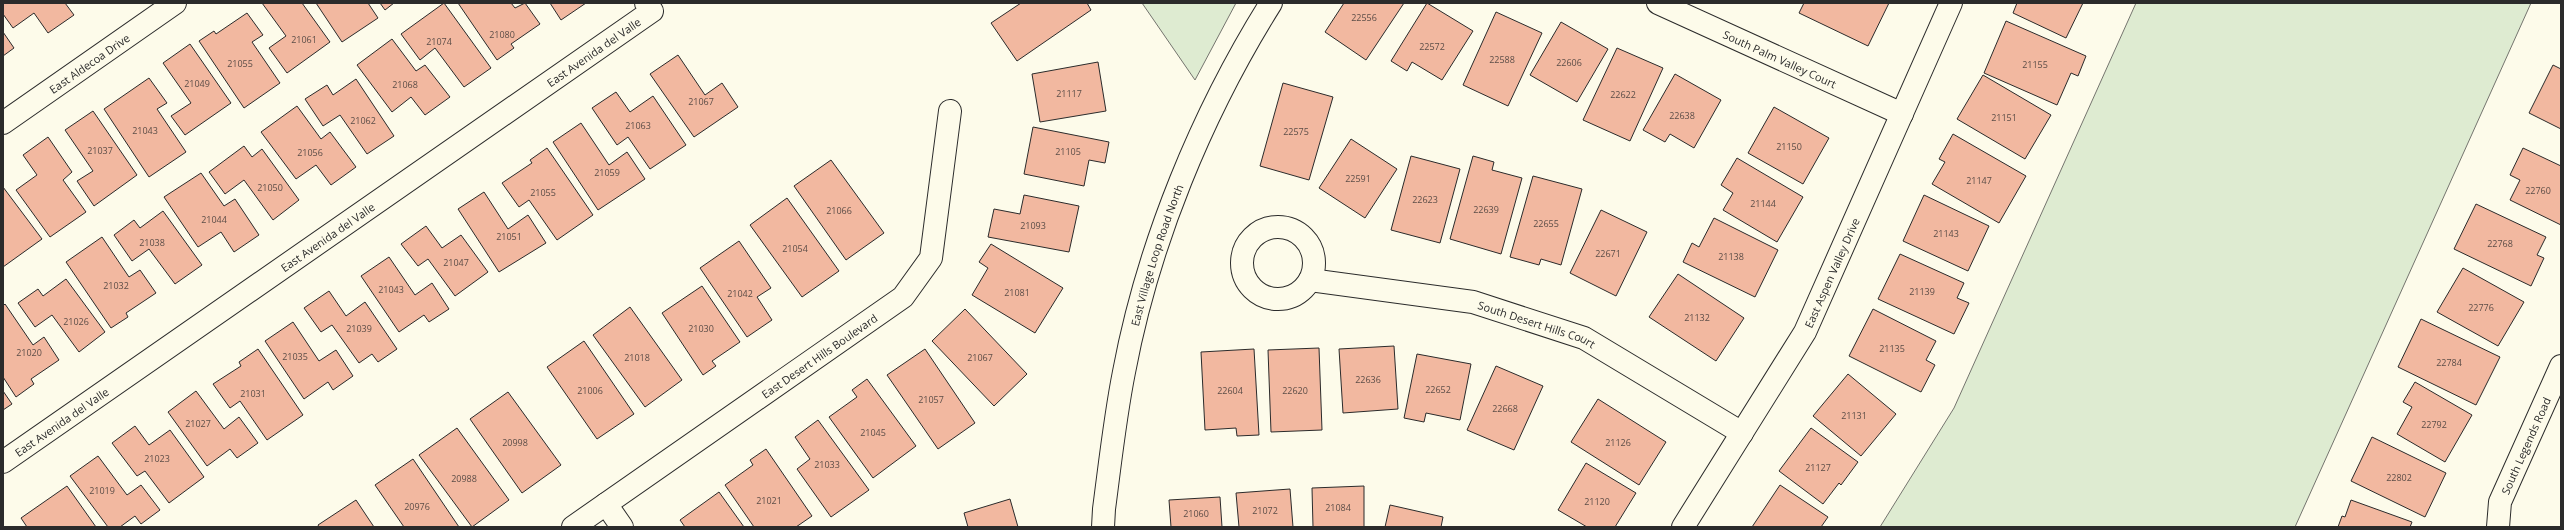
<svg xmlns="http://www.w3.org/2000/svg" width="2564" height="530" font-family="'Open Sans',sans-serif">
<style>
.green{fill:#deebd1;stroke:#74746e}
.building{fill:#f2b8a0;stroke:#2b2b2b}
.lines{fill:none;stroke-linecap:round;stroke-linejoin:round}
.minor-casing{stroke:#2b2b2b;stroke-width:24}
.tertiary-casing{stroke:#2b2b2b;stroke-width:24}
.minor{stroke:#fdfbea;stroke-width:22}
.tertiary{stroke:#fdfbea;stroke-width:22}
.labels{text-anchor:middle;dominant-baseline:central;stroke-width:3;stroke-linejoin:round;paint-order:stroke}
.number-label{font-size:9px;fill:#5d4e48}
.street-label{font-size:11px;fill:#2b2b2b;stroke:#fdfbea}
</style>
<rect width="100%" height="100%" fill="#fdfbea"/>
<!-- green -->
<path class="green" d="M 1142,3 L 1236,3 L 1195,80 Z
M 2136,3 L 2531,3 L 2295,527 L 1880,527 L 1954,408 Z"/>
<!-- building -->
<path class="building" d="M 3,3 L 65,3 L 74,15 L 48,33 L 34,13 L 13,28 L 3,14 Z
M 262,3 L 302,3 L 330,42 L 287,73 L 269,48 L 286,36 Z
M 316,3 L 368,3 L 378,18 L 342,42 Z
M 380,3 L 394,3 L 385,10 Z
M 444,3 L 491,68 L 464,87 L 435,48 L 420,60 L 401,34 Z
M 458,3 L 511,3 L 515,8 L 525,3 L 540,24 L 511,44 L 514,48 L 497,60 Z
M 550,3 L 586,3 L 561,20 Z
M 1021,3 L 1087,3 L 1091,10 L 1017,61 L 991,23 Z
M 1344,3 L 1404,3 L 1366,60 L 1325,32 Z
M 1427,3 L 1473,31 L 1442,80 L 1412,62 L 1407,71 L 1391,61 Z
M 1804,3 L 1889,3 L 1868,46 L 1799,13 Z
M 2017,3 L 2083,3 L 2066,38 L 2013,13 Z
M 1496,12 L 1542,33 L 1508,106 L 1463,85 Z
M 247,13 L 263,35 L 252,42 L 280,83 L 244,108 L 199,41 L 214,31 L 216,34 Z
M 2006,21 L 2086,56 L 2078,76 L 2071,73 L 2057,105 L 1984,73 Z
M 1561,22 L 1608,49 L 1577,102 L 1530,75 Z
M 3,32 L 14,48 L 3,56 Z
M 392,39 L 416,71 L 425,65 L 450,97 L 425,115 L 411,97 L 392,112 L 357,65 Z
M 190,44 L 231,103 L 185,135 L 171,116 L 191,103 L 163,63 Z
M 1617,48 L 1663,68 L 1630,141 L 1583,120 Z
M 678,55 L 705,95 L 722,83 L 738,107 L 694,137 L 650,74 Z
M 1098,62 L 1106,111 L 1040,122 L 1032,74 Z
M 2553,65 L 2561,69 L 2561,129 L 2529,113 Z
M 1675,74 L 1721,100 L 1694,148 L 1670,134 L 1665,142 L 1643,130 Z
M 1983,75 L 2051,115 L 2025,159 L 1957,119 Z
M 149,78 L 167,103 L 157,109 L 186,152 L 149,177 L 104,109 Z
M 356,79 L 394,136 L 367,154 L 340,115 L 323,126 L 305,99 L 327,85 L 333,95 Z
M 1283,83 L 1333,97 L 1309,180 L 1260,166 Z
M 616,92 L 630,112 L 653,96 L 686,145 L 650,169 L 628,137 L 617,145 L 592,108 Z
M 297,106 L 321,139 L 330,132 L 356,167 L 331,185 L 316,165 L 296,179 L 261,132 Z
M 1774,107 L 1829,138 L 1803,184 L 1748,153 Z
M 93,111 L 137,175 L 94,206 L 77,181 L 93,171 L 65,130 Z
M 581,123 L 609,165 L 627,152 L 645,179 L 598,210 L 553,142 Z
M 1033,127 L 1109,142 L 1105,163 L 1089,160 L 1084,186 L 1024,174 Z
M 1953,134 L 2026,176 L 1999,223 L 1932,184 L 1945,162 L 1939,159 Z
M 48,137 L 72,172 L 63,180 L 86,212 L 50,237 L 16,190 L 37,175 L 23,155 Z
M 1351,139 L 1397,169 L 1365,218 L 1319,188 Z
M 244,146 L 252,157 L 262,149 L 299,200 L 273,220 L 244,180 L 225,194 L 209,172 Z
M 547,148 L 593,215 L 557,240 L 529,200 L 519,207 L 502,183 L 532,163 L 530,160 Z
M 2523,148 L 2561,166 L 2561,225 L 2510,200 L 2520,180 L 2510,175 Z
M 1411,156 L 1460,169 L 1440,243 L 1391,230 Z
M 1473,156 L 1494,162 L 1492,170 L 1522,178 L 1501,254 L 1450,239 Z
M 1737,158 L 1803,197 L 1777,242 L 1723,210 L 1733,193 L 1721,185 Z
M 831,160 L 884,233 L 846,260 L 794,186 Z
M 201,173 L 224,206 L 235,199 L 259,235 L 234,252 L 221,232 L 198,247 L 164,197 Z
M 1533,176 L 1582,189 L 1561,265 L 1541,259 L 1539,265 L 1510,257 Z
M 3,187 L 42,239 L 3,267 Z
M 484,192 L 508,229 L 528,215 L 546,243 L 499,272 L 458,209 Z
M 1024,195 L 1079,206 L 1069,252 L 988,237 L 994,209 L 1020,214 Z
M 1924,195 L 1989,226 L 1968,271 L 1903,241 Z
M 787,198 L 839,271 L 802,297 L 750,225 Z
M 2476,204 L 2546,237 L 2537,255 L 2544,258 L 2531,286 L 2454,249 Z
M 1601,210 L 1647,232 L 1616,296 L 1570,273 Z
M 163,211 L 202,265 L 175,284 L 149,249 L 132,261 L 114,235 L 134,220 L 140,228 Z
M 1714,218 L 1778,250 L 1755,297 L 1683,262 L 1692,243 L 1699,247 Z
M 426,226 L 442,248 L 461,235 L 488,272 L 455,296 L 428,259 L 418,266 L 401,244 Z
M 102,237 L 129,277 L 140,270 L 156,293 L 126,313 L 128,317 L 111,328 L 66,262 Z
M 739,241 L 771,288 L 757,297 L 772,320 L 747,337 L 700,268 Z
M 991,244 L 1063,288 L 1035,333 L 972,295 L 988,268 L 979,262 Z
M 1900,254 L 1964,283 L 1957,298 L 1969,303 L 1954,334 L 1878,299 Z
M 389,257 L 415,295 L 432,283 L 449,309 L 429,322 L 424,315 L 399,332 L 361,276 Z
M 2463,268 L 2524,302 L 2498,346 L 2437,312 Z
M 1678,274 L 1744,318 L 1716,361 L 1649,317 Z
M 66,279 L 105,332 L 79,352 L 52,315 L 35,327 L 18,303 L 38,289 L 43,296 Z
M 702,286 L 740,342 L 712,361 L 716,366 L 703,375 L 662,313 Z
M 329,291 L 346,316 L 365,302 L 397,349 L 378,362 L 372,354 L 359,363 L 332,325 L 321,332 L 304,308 Z
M 5,304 L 33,345 L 44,337 L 59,360 L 31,379 L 34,384 L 16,397 L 3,377 L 3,306 Z
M 630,307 L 682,380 L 645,407 L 593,335 Z
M 965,309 L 1027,374 L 994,406 L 932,341 Z
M 1873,309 L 1936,341 L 1926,360 L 1935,365 L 1921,392 L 1849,356 Z
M 2421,319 L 2500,357 L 2476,405 L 2398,367 Z
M 293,322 L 319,361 L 336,350 L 353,376 L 333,390 L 328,382 L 304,399 L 265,341 Z
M 584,341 L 634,414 L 597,439 L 547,367 Z
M 1394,346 L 1398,409 L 1343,413 L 1339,349 Z
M 1319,348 L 1322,430 L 1271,432 L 1268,350 Z
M 258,349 L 303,415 L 267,440 L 240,401 L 230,408 L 213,384 L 241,366 L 239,362 Z
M 925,349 L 975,423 L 938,449 L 887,375 Z
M 1254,349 L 1259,435 L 1237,436 L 1236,428 L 1205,430 L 1201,352 Z
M 1417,354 L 1471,364 L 1460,420 L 1426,413 L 1424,422 L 1404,418 Z
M 1496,366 L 1543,386 L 1514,450 L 1467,430 Z
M 1848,374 L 1896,414 L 1861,456 L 1813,416 Z
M 867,379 L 916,446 L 873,478 L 829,417 L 857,397 L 852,390 Z
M 2415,382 L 2472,415 L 2445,462 L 2397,434 L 2412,407 L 2403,402 Z
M 3,391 L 12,404 L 3,410 Z
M 196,391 L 224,429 L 239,417 L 258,443 L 237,458 L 230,449 L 207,466 L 168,412 Z
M 508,392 L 561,465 L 522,493 L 470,419 Z
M 1598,399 L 1666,442 L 1639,485 L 1571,442 Z
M 818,420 L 869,490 L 831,517 L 797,469 L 810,459 L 795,437 Z
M 135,426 L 149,445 L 170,430 L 204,477 L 169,503 L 145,471 L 137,476 L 112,443 Z
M 457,428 L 509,500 L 472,527 L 419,455 Z
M 1811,428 L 1858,462 L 1841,485 L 1839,483 L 1823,504 L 1779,471 Z
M 2372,437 L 2446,473 L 2425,517 L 2351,481 Z
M 766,449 L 812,516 L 796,527 L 754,527 L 725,485 L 753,465 L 750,460 Z
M 98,456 L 127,495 L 141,485 L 160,510 L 141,524 L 135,516 L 120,527 L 108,527 L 70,476 Z
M 413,459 L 459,527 L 404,527 L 375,485 Z
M 1586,463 L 1636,493 L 1615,527 L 1587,527 L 1558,510 Z
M 1780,485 L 1828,517 L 1821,527 L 1752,527 Z
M 67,486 L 96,527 L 27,527 L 21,518 Z
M 1364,486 L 1364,527 L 1313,527 L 1312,488 Z
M 1290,489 L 1293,527 L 1239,527 L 1236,493 Z
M 719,492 L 744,527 L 685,527 L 680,520 Z
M 1220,497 L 1222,527 L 1171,527 L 1169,500 Z
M 1010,499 L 1018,527 L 968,527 L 964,513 Z
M 356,500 L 374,527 L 319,527 L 318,525 Z
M 2351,500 L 2412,522 L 2410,527 L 2338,527 L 2342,516 L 2345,517 Z
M 1390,505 L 1443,517 L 1441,527 L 1385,527 Z"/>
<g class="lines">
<defs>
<g id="minor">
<path id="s1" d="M 1658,3 L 1902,114"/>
<path id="s2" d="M 3,123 L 175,3"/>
<circle cx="1278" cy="263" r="36"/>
<path id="s3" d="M 1310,280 L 1473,302 L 1584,338 L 1742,433"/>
<path id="s4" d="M 3,462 L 652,11 L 646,3"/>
<path d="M 606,504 L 622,527"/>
<path id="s5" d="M 573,527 L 903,297 L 931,258 L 950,111"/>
<path id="s6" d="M 1683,527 L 1805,332 L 1951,3"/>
<path id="s7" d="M 2498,527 L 2500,502 L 2561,366"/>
</g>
<g id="tertiary">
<path id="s8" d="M 1103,527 L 1104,509 C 1110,464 1115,417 1124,372 C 1148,244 1202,113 1271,3"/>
</g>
</defs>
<!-- minor casing -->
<use href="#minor" class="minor-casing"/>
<!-- tertiary casing -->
<use href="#tertiary" class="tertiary-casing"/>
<!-- minor -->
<use href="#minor" class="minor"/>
<!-- tertiary -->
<use href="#tertiary" class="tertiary"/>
</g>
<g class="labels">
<!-- number labels -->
<g class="number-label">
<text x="1364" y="17">22556</text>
<text x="502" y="34">21080</text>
<text x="304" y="39">21061</text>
<text x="439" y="41">21074</text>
<text x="1432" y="46">22572</text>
<text x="1502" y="59">22588</text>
<text x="1569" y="62">22606</text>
<text x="240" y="63">21055</text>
<text x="2035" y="64">21155</text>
<text x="197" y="83">21049</text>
<text x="405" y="84">21068</text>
<text x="1069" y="93">21117</text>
<text x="1623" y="94">22622</text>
<text x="701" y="101">21067</text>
<text x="1682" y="115">22638</text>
<text x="2004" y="117">21151</text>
<text x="363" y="120">21062</text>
<text x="638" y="125">21063</text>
<text x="145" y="130">21043</text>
<text x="1296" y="131">22575</text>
<text x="1789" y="146">21150</text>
<text x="100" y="150">21037</text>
<text x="1068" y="151">21105</text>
<text x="310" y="152">21056</text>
<text x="607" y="172">21059</text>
<text x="1358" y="178">22591</text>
<text x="1979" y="180">21147</text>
<text x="270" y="187">21050</text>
<text x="2538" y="190">22760</text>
<text x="543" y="192">21055</text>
<text x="1425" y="199">22623</text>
<text x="1763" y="203">21144</text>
<text x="1486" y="209">22639</text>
<text x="839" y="210">21066</text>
<text x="214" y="219">21044</text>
<text x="1546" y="223">22655</text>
<text x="1033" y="225">21093</text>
<text x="1946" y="233">21143</text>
<text x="509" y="236">21051</text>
<text x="152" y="242">21038</text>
<text x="2500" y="243">22768</text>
<text x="795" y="248">21054</text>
<text x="1608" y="253">22671</text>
<text x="1731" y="256">21138</text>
<text x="456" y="262">21047</text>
<text x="116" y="285">21032</text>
<text x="391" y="289">21043</text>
<text x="1922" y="291">21139</text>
<text x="1017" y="292">21081</text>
<text x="740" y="293">21042</text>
<text x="2481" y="307">22776</text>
<text x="1697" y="317">21132</text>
<text x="76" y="321">21026</text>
<text x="359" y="328">21039</text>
<text x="701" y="328">21030</text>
<text x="1892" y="348">21135</text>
<text x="29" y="352">21020</text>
<text x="295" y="356">21035</text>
<text x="637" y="357">21018</text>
<text x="980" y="357">21067</text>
<text x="2449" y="362">22784</text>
<text x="1368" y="379">22636</text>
<text x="1438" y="389">22652</text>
<text x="590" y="390">21006</text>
<text x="1230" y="390">22604</text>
<text x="1295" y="390">22620</text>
<text x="253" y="393">21031</text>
<text x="931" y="399">21057</text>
<text x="1505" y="408">22668</text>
<text x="1854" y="415">21131</text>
<text x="198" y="423">21027</text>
<text x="2434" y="424">22792</text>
<text x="873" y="432">21045</text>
<text x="515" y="442">20998</text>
<text x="1618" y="442">21126</text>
<text x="157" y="458">21023</text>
<text x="827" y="464">21033</text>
<text x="1818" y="467">21127</text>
<text x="2399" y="477">22802</text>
<text x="464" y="478">20988</text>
<text x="102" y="490">21019</text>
<text x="769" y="500">21021</text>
<text x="1597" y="501">21120</text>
<text x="417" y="506">20976</text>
<text x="1338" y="507">21084</text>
<text x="1265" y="510">21072</text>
<text x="1196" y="513">21060</text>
</g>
<!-- street labels -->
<g class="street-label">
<text stroke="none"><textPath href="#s4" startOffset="719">East Avenida del Valle</textPath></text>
<text stroke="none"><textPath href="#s1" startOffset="134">South Palm Valley Court</textPath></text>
<text stroke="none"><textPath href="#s2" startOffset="105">East Aldecoa Drive</textPath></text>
<text stroke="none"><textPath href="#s4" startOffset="395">East Avenida del Valle</textPath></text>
<text stroke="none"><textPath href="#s8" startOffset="278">East Village Loop Road North</textPath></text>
<text stroke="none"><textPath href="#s6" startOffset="295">East Aspen Valley Drive</textPath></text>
<text stroke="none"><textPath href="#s3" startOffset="232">South Desert Hills Court</textPath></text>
<text stroke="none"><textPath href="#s5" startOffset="300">East Desert Hills Boulevard</textPath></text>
<text stroke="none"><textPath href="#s4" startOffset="71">East Avenida del Valle</textPath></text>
<text stroke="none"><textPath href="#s7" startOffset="87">South Legends Road</textPath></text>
</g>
</g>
<!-- border -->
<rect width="2564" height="530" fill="none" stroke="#2b2b2b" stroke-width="8"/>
</svg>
